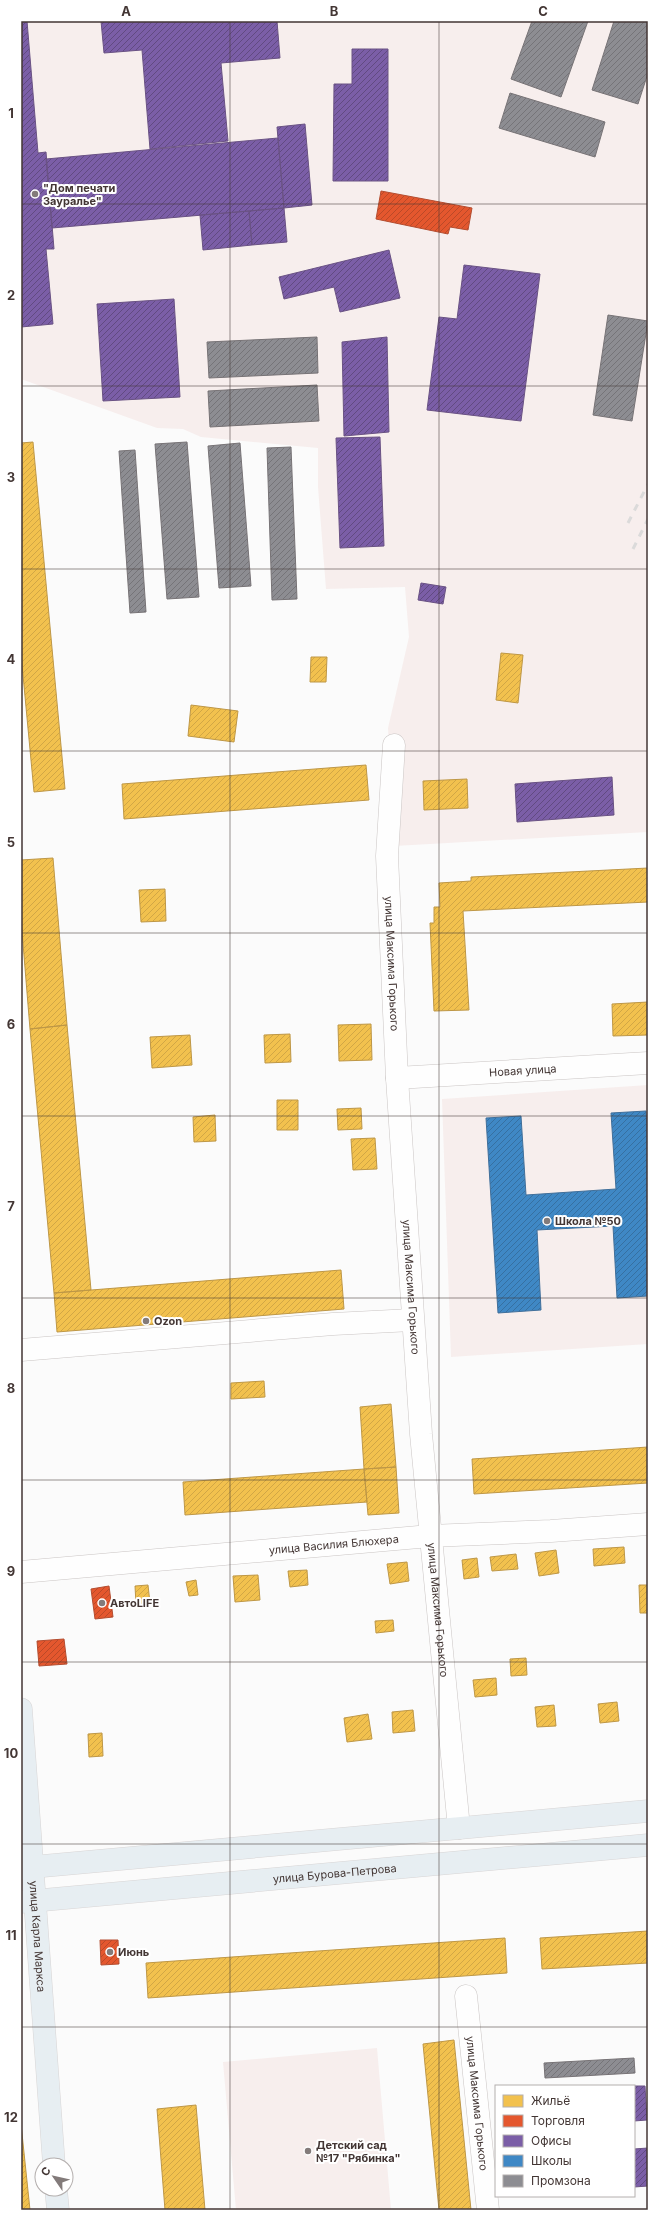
<svg xmlns="http://www.w3.org/2000/svg" width="669" height="2231" font-family="Inter,sans-serif">
<style>
.built{fill:#f7eeed}
.homes{fill:url(#homes-hatch);stroke:#be9746}
.shops{fill:url(#shops-hatch);stroke:#b44d30}
.offices{fill:url(#offices-hatch);stroke:#6a5284}
.schools{fill:url(#schools-hatch);stroke:#406f9a}
.industry{fill:url(#industry-hatch);stroke:#777376}
.lines{fill:none;stroke-linecap:round;stroke-linejoin:round}
.minor-casing{stroke:#cac5c4;stroke-width:23}
.major-casing{stroke:#d8d5d5;stroke-width:23}
.minor{stroke:#fefefe;stroke-width:22}
.major{stroke:#e7eef2;stroke-width:22}
.rail{stroke:#dbdada;stroke-width:3;stroke-dasharray:7 7;stroke-linecap:butt}
.grid{fill:none;stroke:#433634;stroke-width:1;stroke-opacity:0.55}
.poi-dot{fill:#837b7a;stroke:#fff;stroke-width:1.5}
.labels{text-anchor:middle;dominant-baseline:central;stroke-width:4;stroke-linejoin:round;paint-order:stroke}
.poi-label{font-size:11px;font-weight:bold;fill:#433634;stroke:#fff;text-anchor:start}
.street-label{font-size:11px;fill:#433634;stroke:#fff}
.neatline{fill:none;stroke:#433634;stroke-width:1.5}
.grid-label{font-size:13px;text-anchor:middle;font-weight:bold;fill:#433634}
</style>
<defs>
<pattern id="homes-hatch" width="6" height="6" patternUnits="userSpaceOnUse"><rect width="6" height="6" fill="#f2c14e"/><path d="M-1 1l2-2M0 6l6-6M5 7l2-2" fill="none" stroke="#d1a645"/></pattern>
<pattern id="shops-hatch" width="6" height="6" patternUnits="userSpaceOnUse"><rect width="6" height="6" fill="#e4572e"/><path d="M-1 1l2-2M0 6l6-6M5 7l2-2" fill="none" stroke="#ba4928"/></pattern>
<pattern id="offices-hatch" width="6" height="6" patternUnits="userSpaceOnUse"><rect width="6" height="6" fill="#7b5ea7"/><path d="M-1 1l2-2M0 6l6-6M5 7l2-2" fill="none" stroke="#614a81"/></pattern>
<pattern id="schools-hatch" width="6" height="6" patternUnits="userSpaceOnUse"><rect width="6" height="6" fill="#3f88c5"/><path d="M-1 1l2-2M0 6l6-6M5 7l2-2" fill="none" stroke="#3670a1"/></pattern>
<pattern id="industry-hatch" width="6" height="6" patternUnits="userSpaceOnUse"><rect width="6" height="6" fill="#8d8d92"/><path d="M-1 1l2-2M0 6l6-6M5 7l2-2" fill="none" stroke="#757478"/></pattern>
</defs>
<rect width="100%" height="100%" fill="#fbfbfb"/>
<!-- built -->
<path class="built" d="M 21,21 L 648,21 L 648,832 L 394,846 L 388,728 L 409,637 L 405,587 L 326,589 L 318,487 L 318,448 L 201,437 L 183,429 L 157,428 L 21,379 Z
M 648,1085 L 648,1344 L 451,1357 L 442,1099 Z
M 377,2048 L 391,2210 L 236,2210 L 223,2062 Z"/>
<!-- homes -->
<path class="homes" d="M 33,442 L 65,789 L 34,792 L 21,654 L 21,443 Z
M 501,653 L 523,655 L 518,703 L 496,700 Z
M 311,657 L 327,657 L 326,682 L 310,682 Z
M 191,705 L 238,711 L 234,742 L 188,736 Z
M 366,765 L 369,800 L 124,819 L 122,784 Z
M 467,779 L 468,808 L 424,810 L 423,781 Z
M 53,858 L 67,1025 L 30,1029 L 21,919 L 21,860 Z
M 648,868 L 648,902 L 463,911 L 469,1010 L 434,1011 L 430,923 L 434,923 L 434,907 L 440,907 L 439,883 L 471,881 L 471,877 Z
M 165,889 L 166,921 L 141,922 L 139,890 Z
M 648,1002 L 648,1035 L 613,1036 L 612,1004 Z
M 371,1024 L 372,1060 L 339,1061 L 338,1025 Z
M 67,1025 L 91,1290 L 54,1293 L 30,1029 Z
M 290,1034 L 291,1062 L 265,1063 L 264,1035 Z
M 190,1035 L 192,1065 L 152,1068 L 150,1037 Z
M 277,1100 L 298,1100 L 298,1130 L 277,1130 Z
M 361,1108 L 362,1129 L 338,1130 L 337,1109 Z
M 215,1115 L 216,1141 L 194,1142 L 193,1117 Z
M 375,1138 L 377,1169 L 353,1170 L 351,1139 Z
M 341,1270 L 344,1309 L 57,1332 L 54,1293 Z
M 264,1381 L 265,1397 L 231,1399 L 231,1383 Z
M 391,1404 L 396,1467 L 364,1469 L 360,1407 Z
M 648,1447 L 648,1483 L 474,1494 L 472,1459 Z
M 396,1467 L 399,1513 L 368,1515 L 364,1469 Z
M 364,1469 L 367,1502 L 185,1515 L 183,1482 Z
M 624,1547 L 625,1563 L 594,1566 L 593,1549 Z
M 556,1550 L 559,1573 L 539,1576 L 535,1553 Z
M 516,1554 L 518,1569 L 492,1571 L 490,1557 Z
M 477,1558 L 479,1577 L 464,1579 L 462,1560 Z
M 407,1562 L 409,1581 L 390,1584 L 387,1564 Z
M 307,1570 L 308,1585 L 290,1587 L 288,1571 Z
M 258,1575 L 260,1600 L 235,1602 L 233,1576 Z
M 196,1580 L 198,1595 L 189,1596 L 186,1582 Z
M 148,1585 L 150,1603 L 136,1604 L 135,1586 Z
M 639,1585 L 648,1585 L 648,1613 L 640,1613 Z
M 393,1620 L 394,1631 L 376,1633 L 375,1621 Z
M 526,1658 L 527,1675 L 511,1676 L 510,1659 Z
M 496,1678 L 497,1695 L 475,1697 L 473,1680 Z
M 617,1702 L 619,1721 L 600,1723 L 598,1704 Z
M 554,1705 L 556,1726 L 537,1727 L 535,1707 Z
M 413,1710 L 415,1731 L 393,1733 L 392,1712 Z
M 368,1714 L 372,1739 L 347,1742 L 344,1718 Z
M 102,1733 L 103,1756 L 89,1757 L 88,1734 Z
M 648,1931 L 648,1963 L 542,1969 L 540,1938 Z
M 505,1938 L 507,1973 L 148,1998 L 146,1963 Z
M 454,2040 L 471,2210 L 439,2210 L 423,2044 Z
M 196,2105 L 205,2210 L 165,2210 L 157,2109 Z
M 21,2124 L 30,2210 L 21,2210 Z"/>
<!-- shops -->
<path class="shops" d="M 381,191 L 472,208 L 468,230 L 450,227 L 448,234 L 376,219 Z
M 109,1586 L 113,1617 L 95,1619 L 91,1589 Z
M 64,1639 L 67,1664 L 39,1666 L 37,1641 Z
M 100,1940 L 118,1940 L 119,1964 L 101,1965 Z"/>
<!-- offices -->
<path class="offices" d="M 21,21 L 27,21 L 38,153 L 46,152 L 54,249 L 46,249 L 53,324 L 21,327 Z
M 101,21 L 277,21 L 280,58 L 221,63 L 228,141 L 150,149 L 142,50 L 104,53 Z
M 352,49 L 388,49 L 388,181 L 333,181 L 334,84 L 352,84 Z
M 305,124 L 312,205 L 284,208 L 277,127 Z
M 278,138 L 284,208 L 52,228 L 46,159 Z
M 284,208 L 287,242 L 252,245 L 249,211 Z
M 249,211 L 252,245 L 203,250 L 200,215 Z
M 389,250 L 400,298 L 340,312 L 334,287 L 284,299 L 279,277 Z
M 464,265 L 540,274 L 521,421 L 427,410 L 439,317 L 457,319 Z
M 174,299 L 180,397 L 103,401 L 97,304 Z
M 387,337 L 389,432 L 344,436 L 342,342 Z
M 380,437 L 384,546 L 340,548 L 336,438 Z
M 421,583 L 446,587 L 443,604 L 418,600 Z
M 612,777 L 614,815 L 517,822 L 515,784 Z
M 634,2086 L 645,2086 L 647,2120 L 634,2121 Z
M 648,2148 L 648,2186 L 634,2187 L 634,2149 Z"/>
<!-- schools -->
<path class="schools" d="M 646,1111 L 648,1149 L 648,1296 L 617,1298 L 613,1226 L 537,1230 L 541,1310 L 498,1313 L 486,1118 L 521,1116 L 526,1195 L 616,1189 L 611,1113 Z"/>
<!-- industry -->
<path class="industry" d="M 532,21 L 588,21 L 561,97 L 511,79 Z
M 614,21 L 648,21 L 648,73 L 638,104 L 592,90 Z
M 510,93 L 605,122 L 595,157 L 499,128 Z
M 608,315 L 648,321 L 632,421 L 593,415 Z
M 317,337 L 318,373 L 209,378 L 207,342 Z
M 317,385 L 319,421 L 210,427 L 208,391 Z
M 187,442 L 199,597 L 167,599 L 155,444 Z
M 240,443 L 251,586 L 219,588 L 208,446 Z
M 291,447 L 297,599 L 272,600 L 267,448 Z
M 135,450 L 146,612 L 130,613 L 119,451 Z
M 634,2058 L 635,2073 L 545,2078 L 544,2063 Z"/>
<g class="lines">
<defs>
<g id="minor">
<path id="s1" d="M 394,745 L 387,856 L 397,1078 L 421,1434 L 459,1828"/>
<path id="s2" d="M 397,1078 L 648,1063"/>
<path d="M 21,1350 L 333,1324 L 412,1320"/>
<path id="s3" d="M 21,1572 L 430,1536 L 551,1531 L 648,1524"/>
<path id="s4" d="M 466,1996 L 488,2210"/>
</g>
<g id="major">
<path id="s5" d="M 21,1709 L 54,2165"/>
<path d="M 21,1868 L 648,1811"/>
<path id="s6" d="M 21,1902 L 648,1845"/>
<path d="M 56,2189 L 58,2210"/>
</g>
</defs>
<!-- minor casing -->
<use href="#minor" class="minor-casing"/>
<!-- major casing -->
<use href="#major" class="major-casing"/>
<!-- minor -->
<use href="#minor" class="minor"/>
<!-- major -->
<use href="#major" class="major"/>
<!-- rail -->
<path class="rail" d="M 628,523 L 648,484
M 633,549 L 648,519"/>
</g>
<!-- grid -->
<path class="grid" d="M 230,21 L 230,2210M 439,21 L 439,2210M 21,204 L 648,204M 21,386 L 648,386M 21,569 L 648,569M 21,751 L 648,751M 21,933 L 648,933M 21,1116 L 648,1116M 21,1298 L 648,1298M 21,1480 L 648,1480M 21,1662 L 648,1662M 21,1844 L 648,1844M 21,2027 L 648,2027"/>
<!-- markers -->
<g class="poi-dot">
<circle cx="35" cy="194" r="4"/>
<circle cx="547" cy="1221" r="4"/>
<circle cx="146" cy="1321" r="4"/>
<circle cx="102" cy="1603" r="4"/>
<circle cx="110" cy="1952" r="4"/>
<circle cx="308" cy="2151" r="4"/>
</g>
<g class="labels">
<!-- poi labels -->
<g class="poi-label">
<text x="43" y="188">"Дом печати<tspan x="43" dy="13">Зауралье"</tspan></text>
<text x="555" y="1221">Школа №50</text>
<text x="154" y="1321">Ozon</text>
<text x="110" y="1603">АвтоLIFE</text>
<text x="118" y="1952">Июнь</text>
<text x="316" y="2145">Детский сад<tspan x="316" dy="13">№17 "Рябинка"</tspan></text>
</g>
<!-- street labels -->
<g class="street-label">
<text stroke="none"><textPath href="#s1" startOffset="219">улица Максима Горького</textPath></text>
<text stroke="none"><textPath href="#s2" startOffset="126">Новая улица</textPath></text>
<text stroke="none"><textPath href="#s1" startOffset="543">улица Максима Горького</textPath></text>
<text stroke="none"><textPath href="#s3" startOffset="314">улица Василия Блюхера</textPath></text>
<text stroke="none"><textPath href="#s1" startOffset="867">улица Максима Горького</textPath></text>
<text stroke="none"><textPath href="#s6" startOffset="315">улица Бурова-Петрова</textPath></text>
<text stroke="none"><textPath href="#s5" startOffset="228">улица Карла Маркса</textPath></text>
<text stroke="none"><textPath href="#s4" startOffset="108">улица Максима Горького</textPath></text>
</g>
</g>
<!-- border -->
<rect width="669" height="2231" fill="none" stroke="#ffffff" stroke-width="44"/>
<!-- legend -->
<rect x="495" y="2085" width="140" height="112" fill="#ffffff" stroke="#b4afae"/>
<rect x="503" y="2095" width="20" height="12" fill="#f2c14e" stroke="#b4afae"/>
<text x="531" y="2105" font-size="12" fill="#433634">Жильё</text>
<rect x="503" y="2115" width="20" height="12" fill="#e4572e" stroke="#b4afae"/>
<text x="531" y="2125" font-size="12" fill="#433634">Торговля</text>
<rect x="503" y="2135" width="20" height="12" fill="#7b5ea7" stroke="#b4afae"/>
<text x="531" y="2145" font-size="12" fill="#433634">Офисы</text>
<rect x="503" y="2155" width="20" height="12" fill="#3f88c5" stroke="#b4afae"/>
<text x="531" y="2165" font-size="12" fill="#433634">Школы</text>
<rect x="503" y="2175" width="20" height="12" fill="#8d8d92" stroke="#b4afae"/>
<text x="531" y="2185" font-size="12" fill="#433634">Промзона</text>
<!-- north arrow -->
<g transform="translate(54 2177) rotate(304)"><circle r="19" fill="#ffffff" stroke="#b4afae"/>
<path d="M0-3L7 15L0 10L-7 15Z" fill="#837b7a"/>
<text y="-6" font-size="11" font-weight="bold" text-anchor="middle" fill="#433634">С</text>
</g>
<rect x="22" y="22" width="625" height="2187" class="neatline"/>
<g class="grid-label">
<text x="126" y="16">A</text>
<text x="334" y="16">B</text>
<text x="543" y="16">C</text>
<text x="11" y="118">1</text>
<text x="11" y="300">2</text>
<text x="11" y="482">3</text>
<text x="11" y="664">4</text>
<text x="11" y="847">5</text>
<text x="11" y="1029">6</text>
<text x="11" y="1211">7</text>
<text x="11" y="1393">8</text>
<text x="11" y="1576">9</text>
<text x="11" y="1758">10</text>
<text x="11" y="1940">11</text>
<text x="11" y="2122">12</text>
</g>
</svg>
